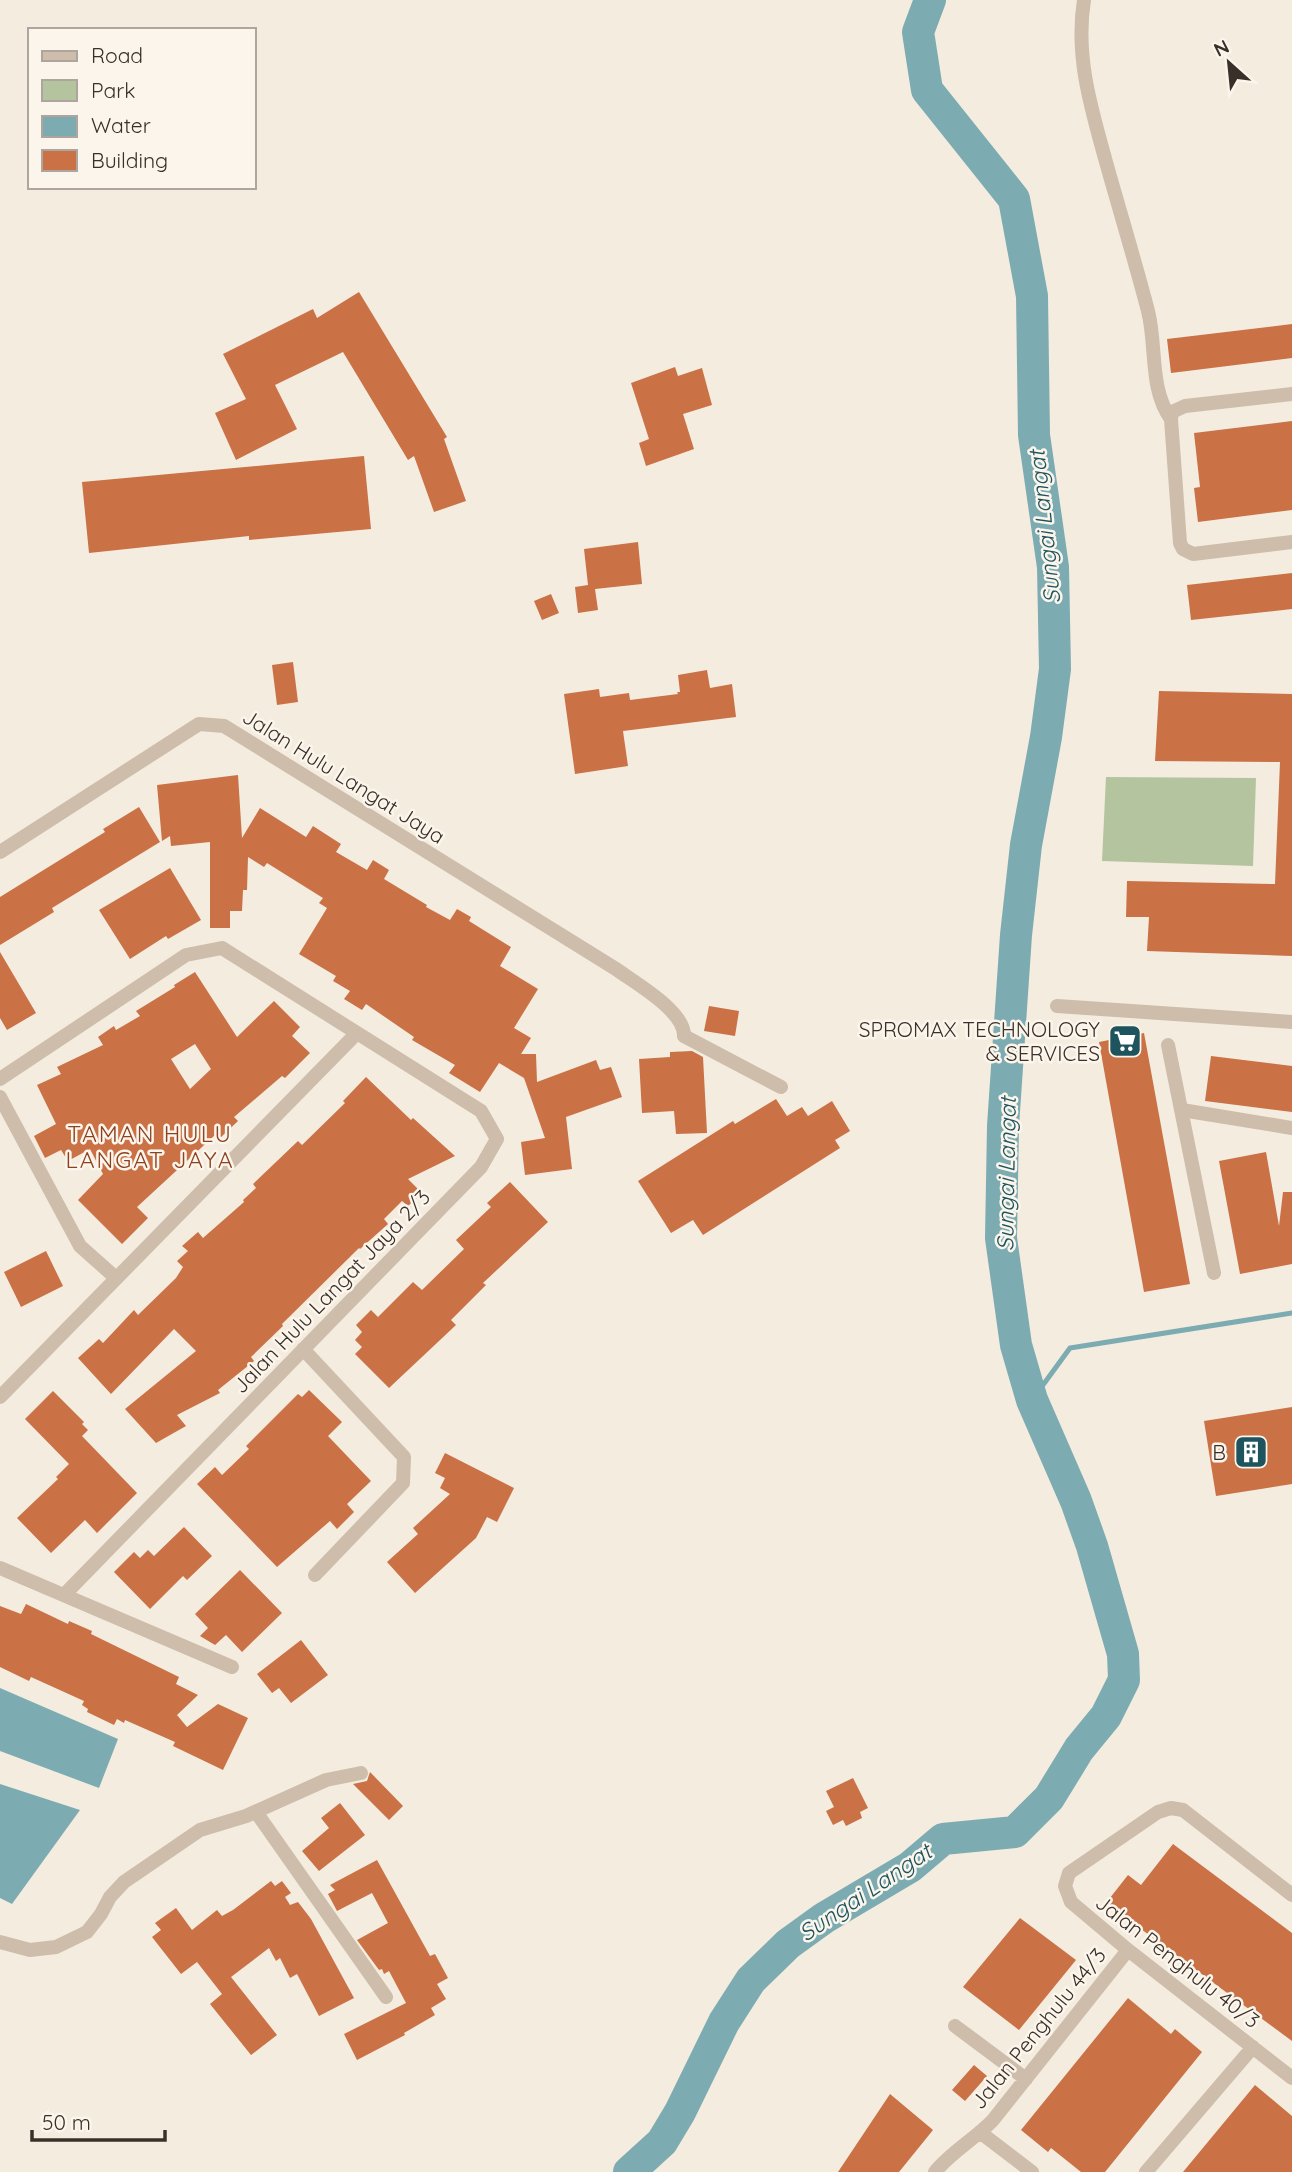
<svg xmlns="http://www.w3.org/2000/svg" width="1292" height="2172" font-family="Quicksand,sans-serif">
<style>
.green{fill:#b4c49e}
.water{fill:#7cacb2}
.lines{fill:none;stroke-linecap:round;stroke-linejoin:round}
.stream{stroke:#7cacb2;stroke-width:5}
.river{stroke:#7cacb2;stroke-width:32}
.building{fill:#ca7146;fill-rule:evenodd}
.street{stroke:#cdbdaa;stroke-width:14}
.labels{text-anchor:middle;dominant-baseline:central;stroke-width:5;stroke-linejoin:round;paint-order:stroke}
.street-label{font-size:21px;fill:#3a302a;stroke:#fbf5ec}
.poi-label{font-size:21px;fill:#3a302a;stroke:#fbf5ec;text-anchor:end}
.water-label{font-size:23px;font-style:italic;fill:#1d545e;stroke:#fbf5ec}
.neighbourhood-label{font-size:23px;letter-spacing:2px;fill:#8d421f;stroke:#fbf5ec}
</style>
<rect width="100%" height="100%" fill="#f4ecdf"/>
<!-- green -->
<path class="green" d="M 1106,777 L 1256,778 L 1253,866 L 1102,861 Z"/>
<!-- water -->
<path class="water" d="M 0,1688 L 118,1739 L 99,1788 L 0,1751 Z
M 0,1784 L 80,1810 L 12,1904 L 0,1898 Z"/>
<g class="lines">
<!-- stream -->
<path class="stream" d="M 1032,1400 L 1070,1348 L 1292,1313"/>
<!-- river -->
<path class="river" d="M 629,2172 L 662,2142 L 680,2112 L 724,2022 L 751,1980 L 788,1944 L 824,1918 L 910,1867 L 943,1839 L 1015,1832 L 1049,1798 L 1079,1749 L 1106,1716 L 1124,1680 L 1123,1654 L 1092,1546 L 1076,1501 L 1032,1400 L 1016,1345 L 1001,1238 L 1003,1126 L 1016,935 L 1026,845 L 1046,737 L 1055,669 L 1053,567 L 1034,435 L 1032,296 L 1014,199 L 927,90 L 918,32 L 930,0"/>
</g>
<!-- building -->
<path class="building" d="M 359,292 L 447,437 L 444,439 L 466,501 L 434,512 L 414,456 L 408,460 L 343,352 L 275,385 L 297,429 L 236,460 L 215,413 L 246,399 L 223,354 L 313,309 L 317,318 Z
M 1292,324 L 1292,358 L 1171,373 L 1167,339 Z
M 675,367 L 678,376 L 702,368 L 712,405 L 683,414 L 694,449 L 646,466 L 639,443 L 649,439 L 631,383 Z
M 1292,421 L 1292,510 L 1198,522 L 1194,488 L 1200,487 L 1194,433 Z
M 364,456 L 371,529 L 249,540 L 249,536 L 89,553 L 82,482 Z
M 638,542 L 642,584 L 595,589 L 598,610 L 578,613 L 575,587 L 588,585 L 584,549 Z
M 1292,573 L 1292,609 L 1191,620 L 1187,585 Z
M 551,594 L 559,613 L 542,620 L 534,601 Z
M 293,662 L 298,702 L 277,705 L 272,665 Z
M 707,670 L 710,688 L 732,684 L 736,717 L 623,731 L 628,766 L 575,774 L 564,694 L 599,689 L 600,697 L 629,693 L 630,700 L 678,694 L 677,692 L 680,692 L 678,675 Z
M 1159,691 L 1292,694 L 1292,956 L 1147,951 L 1149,917 L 1126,917 L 1127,881 L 1275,884 L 1280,762 L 1155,761 Z
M 238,775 L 242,838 L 260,808 L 306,837 L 313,826 L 341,844 L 336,852 L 367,870 L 373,860 L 389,870 L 384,879 L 427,905 L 426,907 L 450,920 L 457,909 L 471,917 L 469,921 L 511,947 L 500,966 L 538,989 L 514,1028 L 531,1038 L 521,1054 L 536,1054 L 537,1082 L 596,1060 L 600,1070 L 611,1067 L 622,1097 L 566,1117 L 572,1169 L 525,1175 L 521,1142 L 545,1138 L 524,1078 L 499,1063 L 480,1092 L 449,1073 L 455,1065 L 412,1040 L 414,1037 L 366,1004 L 362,1010 L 344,999 L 350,991 L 333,981 L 336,976 L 299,954 L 327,908 L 319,903 L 323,898 L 267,863 L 264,867 L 248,857 L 247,890 L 243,890 L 242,911 L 230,911 L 230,928 L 210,928 L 210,842 L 171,846 L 170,836 L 162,841 L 157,785 Z
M 139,807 L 160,842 L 52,908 L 54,912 L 0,945 L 0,897 L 105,832 L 103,829 Z
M 170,868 L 201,920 L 168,939 L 166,936 L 130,959 L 99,910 Z
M 0,952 L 36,1013 L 7,1030 L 0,1018 Z
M 195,972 L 237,1037 L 274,1001 L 300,1027 L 292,1036 L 310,1053 L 285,1078 L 282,1076 L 234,1117 L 238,1121 L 219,1139 L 215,1135 L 137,1207 L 148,1218 L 122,1244 L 78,1200 L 103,1174 L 90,1149 L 68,1161 L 61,1150 L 45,1158 L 34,1136 L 56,1124 L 37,1085 L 61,1074 L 57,1067 L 103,1045 L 98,1037 L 114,1026 L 116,1030 L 140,1016 L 136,1011 L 175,987 L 174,985 ZM 195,1044 L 211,1069 L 190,1089 L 171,1059 Z
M 709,1006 L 739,1011 L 735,1036 L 704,1031 Z
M 1144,1033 L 1190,1284 L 1144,1292 L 1099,1042 Z
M 692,1051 L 703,1057 L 707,1133 L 676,1134 L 674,1111 L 642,1113 L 639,1059 L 670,1057 L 670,1052 Z
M 1211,1056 L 1292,1066 L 1292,1112 L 1205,1101 Z
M 366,1077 L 411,1120 L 413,1118 L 455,1156 L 408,1179 L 422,1193 L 408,1206 L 402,1201 L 384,1219 L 388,1224 L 360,1249 L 359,1248 L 282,1324 L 283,1326 L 251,1357 L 254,1361 L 218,1390 L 220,1393 L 177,1415 L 186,1426 L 156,1443 L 125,1409 L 196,1351 L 174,1329 L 111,1394 L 78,1358 L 99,1339 L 103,1343 L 134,1310 L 138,1315 L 176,1278 L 183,1267 L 177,1261 L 188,1251 L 182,1246 L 198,1232 L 203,1238 L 244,1202 L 243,1200 L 256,1188 L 253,1184 L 298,1141 L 302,1145 L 345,1103 L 343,1101 Z
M 776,1099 L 787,1116 L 802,1107 L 808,1116 L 832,1101 L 850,1131 L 835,1140 L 840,1148 L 703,1235 L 693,1220 L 671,1233 L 638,1181 L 733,1121 L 735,1124 Z
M 1266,1152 L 1279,1226 L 1283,1192 L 1292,1192 L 1292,1264 L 1240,1274 L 1219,1161 Z
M 510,1182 L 548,1222 L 483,1283 L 486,1285 L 451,1320 L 456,1325 L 389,1388 L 355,1354 L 362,1347 L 355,1340 L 362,1332 L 356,1325 L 371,1310 L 378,1317 L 413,1282 L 422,1290 L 464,1249 L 456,1240 L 491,1207 L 487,1203 Z
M 46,1251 L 63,1286 L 21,1307 L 4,1272 Z
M 309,1390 L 342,1422 L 328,1436 L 371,1481 L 347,1504 L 354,1512 L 337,1529 L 330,1521 L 277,1567 L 197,1484 L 215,1467 L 222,1475 L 249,1449 L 246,1446 L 298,1394 L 302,1397 Z
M 53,1391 L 84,1422 L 82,1424 L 88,1430 L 82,1436 L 137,1493 L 97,1533 L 85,1520 L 51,1553 L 17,1518 L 58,1479 L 56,1477 L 69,1464 L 25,1419 Z
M 1292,1407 L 1292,1484 L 1216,1496 L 1204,1421 Z
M 445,1453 L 514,1488 L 497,1522 L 487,1517 L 476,1538 L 415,1593 L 387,1562 L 418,1534 L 413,1528 L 450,1494 L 440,1488 L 445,1478 L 435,1473 Z
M 184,1527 L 212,1556 L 187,1580 L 183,1576 L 150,1609 L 114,1572 L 134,1552 L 140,1558 L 148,1550 L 154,1556 Z
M 240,1570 L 282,1613 L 242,1652 L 226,1635 L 215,1645 L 200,1636 L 208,1628 L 195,1614 Z
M 26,1604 L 68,1624 L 69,1621 L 92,1631 L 91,1634 L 179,1677 L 176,1684 L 198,1695 L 177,1715 L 187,1727 L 218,1704 L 248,1718 L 223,1770 L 173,1746 L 175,1742 L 125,1720 L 124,1723 L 117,1719 L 114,1725 L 87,1712 L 88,1709 L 82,1705 L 84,1701 L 31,1677 L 29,1681 L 0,1667 L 0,1606 L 21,1614 Z
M 301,1640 L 328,1675 L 291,1703 L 279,1688 L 272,1693 L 257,1674 Z
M 370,1772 L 403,1806 L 389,1820 L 353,1784 L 367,1781 Z
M 853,1778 L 868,1808 L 860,1812 L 862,1818 L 846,1826 L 843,1820 L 833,1825 L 826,1811 L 834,1807 L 826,1791 Z
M 340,1803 L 365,1835 L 319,1871 L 302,1851 L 329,1828 L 321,1818 Z
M 1173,1844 L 1292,1933 L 1292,2041 L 1106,1903 L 1128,1875 L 1141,1885 Z
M 377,1860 L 430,1956 L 435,1954 L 448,1978 L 437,1984 L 446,1999 L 431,2008 L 435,2015 L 404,2033 L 405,2035 L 357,2060 L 344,2034 L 406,2003 L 389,1971 L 384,1974 L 382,1969 L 379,1970 L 357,1940 L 388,1923 L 372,1893 L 337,1911 L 328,1894 L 335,1890 L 330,1885 Z
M 271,1881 L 275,1886 L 282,1881 L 291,1893 L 285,1897 L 290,1905 L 298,1902 L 311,1919 L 354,1998 L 319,2016 L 297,1974 L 290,1978 L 280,1958 L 276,1961 L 269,1948 L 231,1977 L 277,2035 L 251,2055 L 210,2004 L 222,1994 L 197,1962 L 181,1974 L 152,1937 L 161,1930 L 155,1923 L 176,1908 L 192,1930 L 217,1910 L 222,1916 L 233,1910 Z
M 1020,1918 L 1076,1960 L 1019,2030 L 963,1987 Z
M 1128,1998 L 1171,2034 L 1175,2029 L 1202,2052 L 1105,2172 L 1081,2172 L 1051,2148 L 1048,2152 L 1021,2130 Z
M 974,2065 L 987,2076 L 965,2101 L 952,2090 Z
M 1255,2085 L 1292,2116 L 1292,2172 L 1183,2172 Z
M 890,2094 L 933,2130 L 899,2172 L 838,2172 Z"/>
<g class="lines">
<!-- street -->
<path class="street" d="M 1084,0 C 1075,56 1091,108 1106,162 C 1120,212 1135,261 1148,311 C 1157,346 1149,389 1171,419
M 1292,394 L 1185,406 L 1172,412 L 1171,419 L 1180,543 L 1183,549 L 1193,554 L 1292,542
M 0,852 L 199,724 L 224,726 L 616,969 C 635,983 685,1011 684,1036 L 781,1087
M 1057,1006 L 1292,1022
M 1168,1045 L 1214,1273
M 0,1079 L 186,955 L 222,948 L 481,1111 L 497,1139 L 481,1167 L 64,1595
M 0,1097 L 80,1246 L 116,1278
M 1182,1110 L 1292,1128
M 303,1349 L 404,1457 L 403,1483 L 315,1575
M 0,1397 L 357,1033
M 0,1568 L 232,1667
M 256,1812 L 386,1997
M 1292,1895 L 1183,1810 L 1171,1808 L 1158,1812 L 1069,1873 L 1065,1886 L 1071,1902 L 1128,1950 L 1292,2078
M 0,1942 L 30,1950 L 56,1947 L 87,1932 L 101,1914 L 110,1897 L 124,1882 L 200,1830 L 246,1816 L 326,1780 L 361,1773
M 955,2026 L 1026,2079
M 981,2133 L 1032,2172
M 935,2172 C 951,2152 975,2139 993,2120 L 1128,1950
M 1146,2172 L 1253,2047"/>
</g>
<!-- icons -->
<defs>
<symbol id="supermarket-square" viewBox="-11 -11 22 22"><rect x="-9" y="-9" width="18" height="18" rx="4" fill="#1d545e" stroke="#fbf5ec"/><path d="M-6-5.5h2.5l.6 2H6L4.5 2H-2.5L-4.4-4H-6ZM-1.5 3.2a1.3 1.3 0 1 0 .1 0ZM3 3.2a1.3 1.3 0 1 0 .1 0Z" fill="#fff"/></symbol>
<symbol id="building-square" viewBox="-11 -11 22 22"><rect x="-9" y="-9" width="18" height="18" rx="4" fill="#1d545e" stroke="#fbf5ec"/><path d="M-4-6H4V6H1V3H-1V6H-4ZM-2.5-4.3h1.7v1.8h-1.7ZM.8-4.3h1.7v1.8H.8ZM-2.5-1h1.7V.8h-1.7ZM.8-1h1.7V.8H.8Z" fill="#fff"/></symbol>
</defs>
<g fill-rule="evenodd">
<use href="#supermarket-square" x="1106" y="1022" width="38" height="38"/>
<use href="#building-square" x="1232" y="1433" width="38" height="38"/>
</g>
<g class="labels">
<!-- street labels -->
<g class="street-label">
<text transform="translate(344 776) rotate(32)">Jalan Hulu Langat Jaya</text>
<text transform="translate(331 1291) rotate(-46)">Jalan Hulu Langat Jaya 2/3</text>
<text transform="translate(1178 1961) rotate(38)">Jalan Penghulu 40/3</text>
<text transform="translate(1038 2028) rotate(-51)">Jalan Penghulu 44/3</text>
</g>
<!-- poi labels -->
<g class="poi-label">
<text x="1100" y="1029">SPROMAX TECHNOLOGY<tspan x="1100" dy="24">&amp; SERVICES</tspan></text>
<text x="1226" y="1452">B</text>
</g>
<!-- water labels -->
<g class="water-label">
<text transform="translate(1044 527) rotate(-96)">Sungai Langat</text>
<text transform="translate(1006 1174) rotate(-89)">Sungai Langat</text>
<text transform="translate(865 1892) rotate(-34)">Sungai Langat</text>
</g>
<!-- neighbourhood labels -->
<g class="neighbourhood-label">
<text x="150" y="1133">TAMAN HULU<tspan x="150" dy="26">LANGAT JAYA</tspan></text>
</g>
</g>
<!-- legend -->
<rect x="28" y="28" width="228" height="161" fill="#fbf5ec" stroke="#aea69e" stroke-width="2"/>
<rect x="42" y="51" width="35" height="10" fill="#cdbdaa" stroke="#aea69e" stroke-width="2"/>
<text x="91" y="63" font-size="21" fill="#3a302a">Road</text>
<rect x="42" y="80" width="35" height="21" fill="#b4c49e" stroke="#aea69e" stroke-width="2"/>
<text x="91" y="98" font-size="21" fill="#3a302a">Park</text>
<rect x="42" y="116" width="35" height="21" fill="#7cacb2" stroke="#aea69e" stroke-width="2"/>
<text x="91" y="133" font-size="21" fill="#3a302a">Water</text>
<rect x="42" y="150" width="35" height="21" fill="#ca7146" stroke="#aea69e" stroke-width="2"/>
<text x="91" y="168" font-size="21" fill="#3a302a">Building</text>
<!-- north arrow -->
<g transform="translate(1229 63) rotate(333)" stroke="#fbf5ec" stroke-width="5" paint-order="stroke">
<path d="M0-5L12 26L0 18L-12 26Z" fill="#3a302a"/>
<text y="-10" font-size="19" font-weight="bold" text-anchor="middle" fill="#3a302a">N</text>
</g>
<!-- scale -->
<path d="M32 2130v10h133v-10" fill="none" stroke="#3a302a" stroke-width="3.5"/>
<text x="42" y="2130" font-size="21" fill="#3a302a" stroke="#fbf5ec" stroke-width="5" paint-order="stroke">50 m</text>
</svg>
